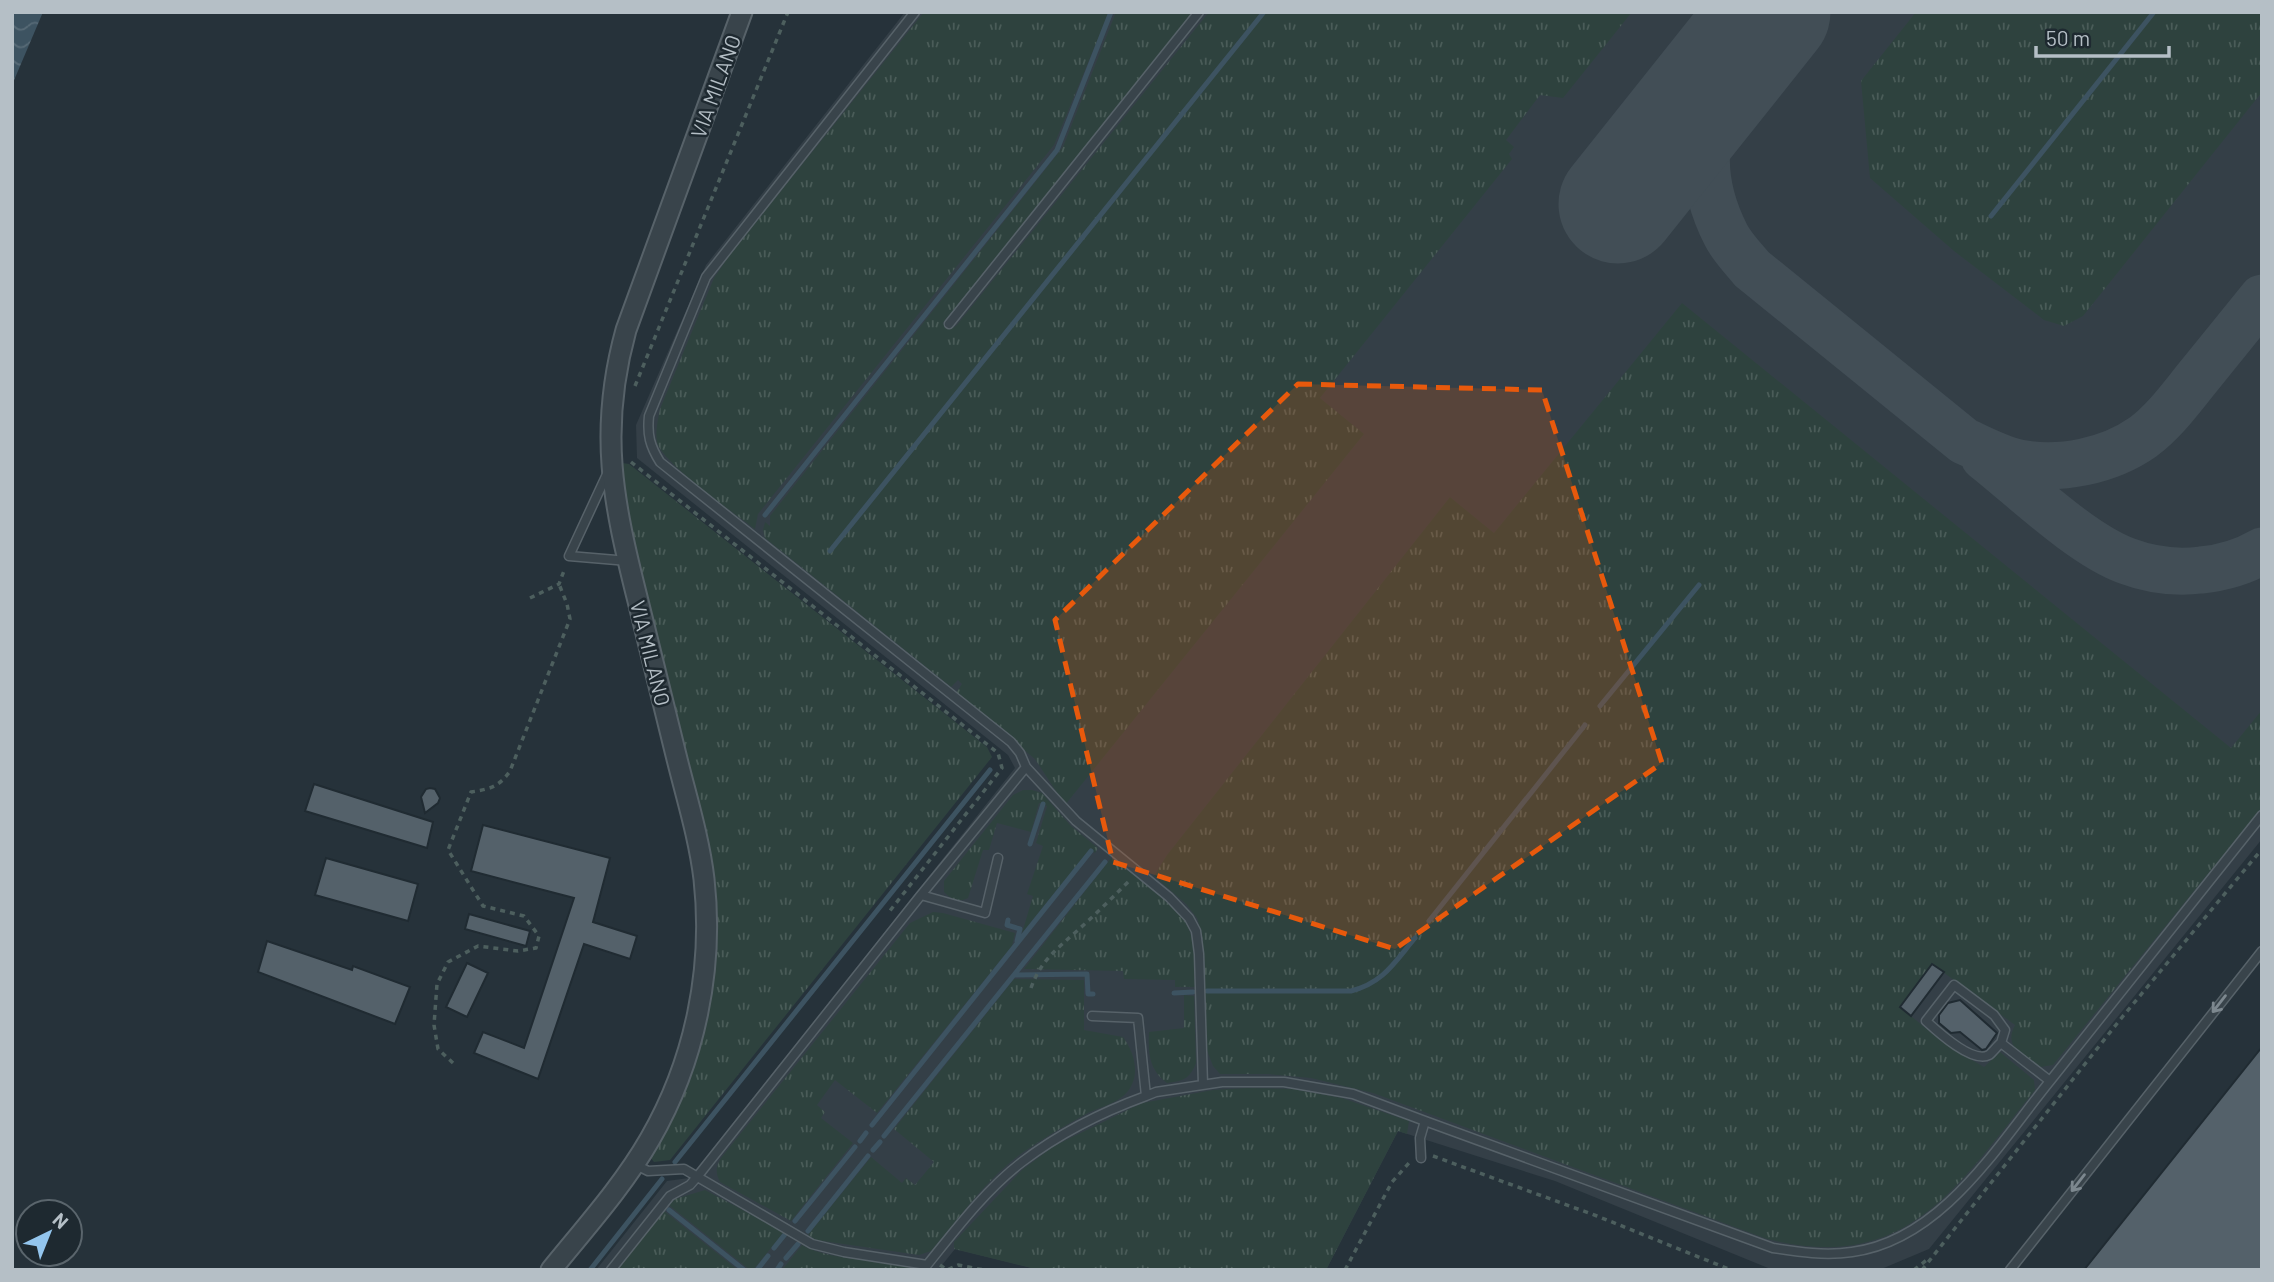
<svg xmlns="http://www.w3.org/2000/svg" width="2274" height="1282" font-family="Barlow,sans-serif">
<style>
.airport{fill:#343f47}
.grass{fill:url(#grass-tufts)}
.water{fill:url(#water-waves)}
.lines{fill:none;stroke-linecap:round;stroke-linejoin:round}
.stream{stroke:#3d5361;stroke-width:5}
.taxiway{stroke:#424e56;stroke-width:47}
.runway{stroke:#424e56;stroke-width:119}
.building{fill:#54616a;stroke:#202b32;stroke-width:2}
.service-casing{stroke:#576269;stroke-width:11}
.tertiary-casing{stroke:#576269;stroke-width:23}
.path{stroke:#4d5f5e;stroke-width:3.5;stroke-dasharray:5 5;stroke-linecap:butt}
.service{stroke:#39444b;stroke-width:8}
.tertiary{stroke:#39444b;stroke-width:19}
.oneway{stroke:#7d888f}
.marked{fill:#e8590c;fill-opacity:0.2;stroke:#e8590c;stroke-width:5;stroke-dasharray:14 9;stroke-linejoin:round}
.labels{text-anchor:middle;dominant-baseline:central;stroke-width:5;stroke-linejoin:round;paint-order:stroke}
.street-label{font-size:21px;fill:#b5bfc6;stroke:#1e2930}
</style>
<defs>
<pattern id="grass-tufts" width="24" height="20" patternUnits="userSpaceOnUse" patternTransform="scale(1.75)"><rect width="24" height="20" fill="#2e423e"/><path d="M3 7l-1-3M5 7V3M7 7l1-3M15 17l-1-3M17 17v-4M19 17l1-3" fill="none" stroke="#4a5c58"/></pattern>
<pattern id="water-waves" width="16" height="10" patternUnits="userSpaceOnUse" patternTransform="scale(1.75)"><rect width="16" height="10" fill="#3d5361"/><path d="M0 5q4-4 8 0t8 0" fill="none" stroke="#576a76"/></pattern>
</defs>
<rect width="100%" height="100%" fill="#26323a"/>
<!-- airport -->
<path class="airport" d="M 905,12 L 2262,12 L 2262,839 L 1929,1249 L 1879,1270 L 1773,1270 L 1555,1181 L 1398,1131 L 1326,1270 L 1040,1270 L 955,1249 L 938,1270 L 596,1270 L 667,1181 L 689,1178 L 1015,768 L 1008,755 L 637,458 L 636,425 L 706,265 Z"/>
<!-- grass -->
<path class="grass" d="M 924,12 L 1109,12 L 1054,145 L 758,514 L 755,529 C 735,514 661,462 657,442 C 655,431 658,420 660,409 L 714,278 L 729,256 Z
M 1116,12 L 1193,12 L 943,323 L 950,329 L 956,326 L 1209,12 L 1632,12 L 1563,98 L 1540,95 L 1506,140 L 1514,147 L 1509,154 L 1512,159 L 1320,398 L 1364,434 L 1065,805 L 1035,759 L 956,693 L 962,684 L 958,680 L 951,687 L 765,538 L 763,530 L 765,522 L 770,526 L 770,516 L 1063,147 Z
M 1916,12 L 2262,12 L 2262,92 L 2083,316 L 2064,326 L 2044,320 L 1954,251 L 1870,178 L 1861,81 Z
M 1682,303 L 2231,748 L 2262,710 L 2262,807 L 2053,1065 L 2040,1067 C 2023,1054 2003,1048 2015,1025 L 1932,964 L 1900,1007 L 1945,1044 L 1984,1067 L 2000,1052 L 2034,1080 L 2035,1090 C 1958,1185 1908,1275 1767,1239 L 1373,1093 L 1311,1078 L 1268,1074 L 1220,1074 L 1213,1066 L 1206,1048 L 1204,959 L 1202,935 L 1197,918 L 1186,904 L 1154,876 L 1167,855 L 1450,497 L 1494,533 Z
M 622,463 L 629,464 L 987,747 L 992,757 L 670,1160 L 654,1162 L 647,1153 L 707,1005 L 684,769 L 620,484 Z
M 1023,790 L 1032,790 L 1042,793 L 1071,826 L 1098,848 L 1095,853 L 1090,849 L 1022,933 L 1033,896 L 1027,894 L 1043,846 L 1036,843 L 1047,806 L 1039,803 L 1031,832 L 997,823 L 989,850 L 983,850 L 968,898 C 958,903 951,899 944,892 L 944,881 L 1013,795 Z
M 1111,858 C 1135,877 1181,903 1190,932 C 1196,949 1194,969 1195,987 L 1175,987 L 1175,980 L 1124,979 L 1123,971 L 1024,969 Z
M 933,912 L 943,913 L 1015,933 L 1012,946 L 877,1113 L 835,1080 L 817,1105 L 825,1112 L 821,1118 L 853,1143 L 791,1221 L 720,1182 C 715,1172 716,1167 721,1158 L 910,923 Z
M 1014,979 L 1084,980 L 1084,1030 L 1123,1037 C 1134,1052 1141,1074 1128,1091 C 1118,1104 1099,1107 1086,1114 C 1064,1126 1042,1139 1022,1153 C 986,1179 960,1217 931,1251 L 919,1255 L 816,1240 L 808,1235 L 871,1157 L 902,1183 L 906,1178 L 915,1185 L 934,1162 L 894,1129 Z
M 1184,995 L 1194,996 L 1196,1063 C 1190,1079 1183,1081 1167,1083 C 1149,1070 1148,1053 1149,1032 L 1184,1028 Z
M 1247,1088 L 1293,1089 L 1342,1098 L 1409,1121 L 1407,1134 L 1398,1131 L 1326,1270 L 1040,1270 L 954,1249 L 954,1242 L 1022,1170 L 1054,1146 L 1142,1103 L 1213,1090 Z
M 705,1190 L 784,1232 L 753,1270 L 750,1270 L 669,1205 L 675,1199 Z
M 664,1211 L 738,1270 L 617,1270 Z
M 802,1245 C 829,1260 875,1260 905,1264 L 911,1270 L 782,1270 Z"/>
<!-- water -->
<path class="water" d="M 12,12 L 43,12 L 12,85 Z"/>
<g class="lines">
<!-- stream -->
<path class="stream" d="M 1991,216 L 2154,12
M 765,515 L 1057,150 L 1111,12
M 830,551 L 1264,12
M 1600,706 L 1699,585
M 1030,844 L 1043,804
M 1008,920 L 1007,925 L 1020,929 L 1017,941
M 1429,921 L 1585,725
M 1014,975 L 1087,974 L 1088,994 L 1093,994
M 1207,991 L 1351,991 C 1383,983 1394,963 1415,938
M 1174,993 L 1193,992
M 872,1125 L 1091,851
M 884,1136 L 1105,862
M 860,1141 L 866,1133
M 873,1150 L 880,1142
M 675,1162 L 990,770
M 669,1210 L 744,1270
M 795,1221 L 855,1147
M 808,1231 L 868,1156
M 774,1248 L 786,1233
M 786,1258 L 798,1244
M 590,1270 L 662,1179
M 757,1270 L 768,1256
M 777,1270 L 781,1264"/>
<!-- taxiway -->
<path class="taxiway" d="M 1744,47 C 1709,114 1689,162 1726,235 C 1732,247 1743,258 1752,269 L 1964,441 C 1982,449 2000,459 2019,463 C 2060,471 2109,461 2143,437 C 2163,422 2178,402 2194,382 C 2217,354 2239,326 2262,298
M 1984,457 C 2022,487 2082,545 2127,561 C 2151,570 2176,573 2201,570 C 2222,568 2243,562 2262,551"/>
<!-- runway -->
<path class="runway" d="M 1618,204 L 1771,12"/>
</g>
<!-- building -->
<path class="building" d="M 314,784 L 433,822 L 427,848 L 305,811 Z
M 430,788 L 435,789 L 440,798 L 438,803 L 425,813 L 421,797 L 426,789 Z
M 483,825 L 610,858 L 593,922 L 637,936 L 630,959 L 584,944 L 538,1079 L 474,1053 L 483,1032 L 524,1048 L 574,898 L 471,871 Z
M 326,858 L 418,884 L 408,921 L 315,895 Z
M 469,914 L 530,931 L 526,946 L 465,929 Z
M 267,941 L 352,970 L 353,966 L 410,987 L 395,1024 L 258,972 Z
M 467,963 L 488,973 L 467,1017 L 446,1007 Z
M 1932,964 L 1944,972 L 1911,1016 L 1900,1007 Z
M 1960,1000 L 1997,1033 L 1986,1049 L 1982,1050 L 1960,1032 L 1951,1033 L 1939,1023 L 1939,1015 L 1948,1003 Z
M 2262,1047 L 2262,1270 L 2084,1270 Z"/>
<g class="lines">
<defs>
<path id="service" d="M 915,12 L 706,277 L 649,416 C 647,435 650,446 660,462 L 1011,742 L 1020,753 L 1026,767 L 921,895 L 985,913 L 998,858
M 949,324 L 1199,12
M 608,472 L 569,556 L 628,561
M 1026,767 L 1076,821 L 1169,897 L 1189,918 L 1196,931 L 1199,954 L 1203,1085
M 2050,1081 L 2262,815
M 1146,1096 L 1156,1092 L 1222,1082 L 1284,1082 L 1353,1094 L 1425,1121 L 1420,1138 L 1421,1158
M 1425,1121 L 1773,1248 C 1799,1252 1825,1256 1852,1252 C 1942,1240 1998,1145 2050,1081 L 2001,1043 L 2005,1030 L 1994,1015 L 1954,985 L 1926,1021 C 1938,1032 1973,1064 1989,1055 C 1993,1052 1997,1046 2001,1043
M 634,1164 L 648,1171 L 684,1169 L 812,1244 L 844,1252 L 927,1265
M 611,1270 L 670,1196 L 690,1185 L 697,1177 L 921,895
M 923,1270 C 953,1233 984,1191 1022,1162 C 1060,1133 1102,1112 1146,1096 L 1138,1018 L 1092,1016
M 2010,1270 L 2262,951"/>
<path id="tertiary" d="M 551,1270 C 585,1228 623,1186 650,1139 C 695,1061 714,969 704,879 C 699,837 686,796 676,755 C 663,704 651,652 638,601 C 613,502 598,431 626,330 L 742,12"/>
</defs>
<!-- service casing -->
<use href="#service" class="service-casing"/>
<!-- tertiary casing -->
<use href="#tertiary" class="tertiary-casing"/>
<!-- path -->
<path class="path" d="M 635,386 L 788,12
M 631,462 L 998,753 L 1002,768 L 889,912
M 530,598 L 559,584 L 565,568
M 1031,988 C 1041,960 1057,949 1078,930 C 1096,914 1113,897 1130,880
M 453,1063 L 438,1049 L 434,1025 L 437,984 L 448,962 L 478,946 L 518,951 L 536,948 L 539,936 L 524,916 L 483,906 L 448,850 L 471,792 C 490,789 499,787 510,771 L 570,619 L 567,604 L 559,584
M 1433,1156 L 1597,1216 L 1731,1270
M 940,1265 L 947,1270 L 958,1265 L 984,1270
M 1345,1270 L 1392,1182 L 1409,1163
M 1914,1270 L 1928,1259
M 1922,1270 L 2119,1021 L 2262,849"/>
<!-- service -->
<use href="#service" class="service"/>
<!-- tertiary -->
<use href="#tertiary" class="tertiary"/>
</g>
<!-- one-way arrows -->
<defs><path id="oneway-shaft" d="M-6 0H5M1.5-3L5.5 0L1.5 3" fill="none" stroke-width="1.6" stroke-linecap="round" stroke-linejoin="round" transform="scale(1.75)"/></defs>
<g class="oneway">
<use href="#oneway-shaft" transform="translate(2219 1004) rotate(128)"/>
<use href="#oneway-shaft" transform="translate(2078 1183) rotate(128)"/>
</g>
<!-- marked area -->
<path class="marked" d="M 1298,384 L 1542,390 L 1662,763 L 1395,949 L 1113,862 L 1055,620 Z"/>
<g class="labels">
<!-- street labels -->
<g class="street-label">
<text transform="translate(715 86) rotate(-70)">VIA MILANO</text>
<text transform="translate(651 653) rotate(76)">VIA MILANO</text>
</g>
</g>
<!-- border -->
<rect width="2274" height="1282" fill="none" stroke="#b5bfc6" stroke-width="28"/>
<!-- north arrow -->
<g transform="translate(49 1233) rotate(43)"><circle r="33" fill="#1e2930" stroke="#5a656c" stroke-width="2"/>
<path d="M0-5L12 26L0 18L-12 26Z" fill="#93c5ed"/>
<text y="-10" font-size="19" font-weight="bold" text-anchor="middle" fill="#b5bfc6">N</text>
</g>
<!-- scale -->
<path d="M2036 46v10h133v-10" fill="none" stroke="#b5bfc6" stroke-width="3.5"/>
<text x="2046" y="46" font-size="21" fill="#b5bfc6" stroke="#1e2930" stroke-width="5" paint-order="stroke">50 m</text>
</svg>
